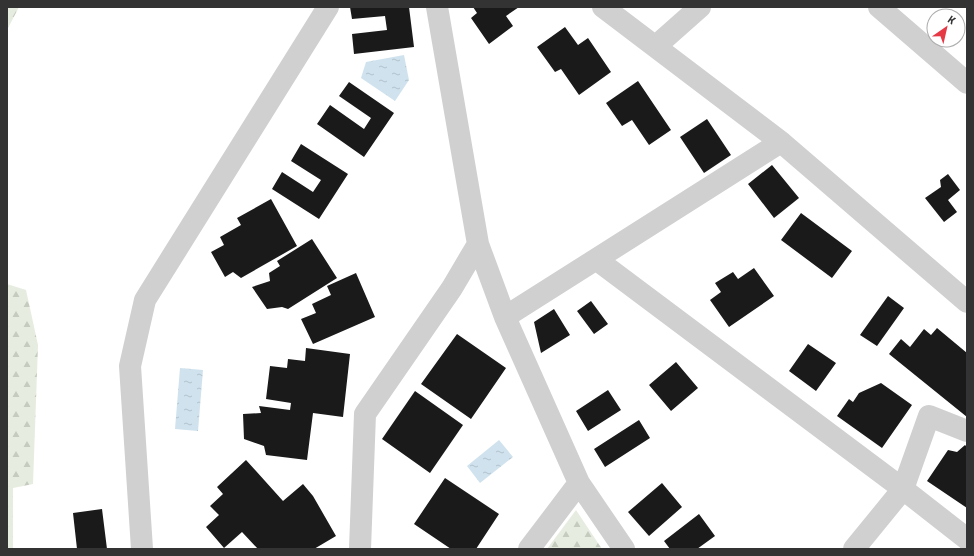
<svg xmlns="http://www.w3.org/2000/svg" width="974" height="556" font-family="'Titillium Web',sans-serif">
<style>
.forest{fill:url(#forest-firs)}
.water{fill:url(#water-ripples)}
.building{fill:#1a1a1a}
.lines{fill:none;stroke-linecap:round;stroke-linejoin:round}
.minor{stroke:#d0d0d0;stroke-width:22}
</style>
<defs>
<pattern id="forest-firs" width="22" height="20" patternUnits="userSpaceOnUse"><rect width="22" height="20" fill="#e6ecdf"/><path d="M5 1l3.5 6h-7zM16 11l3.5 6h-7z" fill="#c6cbc0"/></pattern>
<pattern id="water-ripples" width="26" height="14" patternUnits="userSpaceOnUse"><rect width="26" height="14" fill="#cfe2ee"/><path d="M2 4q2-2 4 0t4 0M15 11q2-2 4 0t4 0" fill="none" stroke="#b2c2cd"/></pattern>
</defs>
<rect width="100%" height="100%" fill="#fff"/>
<!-- forest -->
<path class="forest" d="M 7,7 L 19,7 L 7,30 Z
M 7,284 L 26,290 L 38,345 L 33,484 L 13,488 L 13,549 L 7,549 Z
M 576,510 L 602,549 L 547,549 Z"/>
<!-- water -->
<path class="water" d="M 404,55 L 409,80 L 395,101 L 361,78 L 366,62 Z
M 180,368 L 203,370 L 198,431 L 175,429 Z
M 499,440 L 513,457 L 480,483 L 467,466 Z"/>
<!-- building -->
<path class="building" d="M 350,7 L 409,7 L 414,47 L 354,54 L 352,34 L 387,30 L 385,16 L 352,19 Z
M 473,7 L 519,7 L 506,16 L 513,26 L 489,44 L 471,18 L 477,13 Z
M 565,27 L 578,45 L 588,38 L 611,72 L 579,95 L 561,69 L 555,72 L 537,47 Z
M 638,81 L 671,130 L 649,145 L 632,120 L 622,126 L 606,103 Z
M 349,82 L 394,113 L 364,157 L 317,124 L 330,105 L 364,129 L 371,118 L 339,96 Z
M 707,119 L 731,155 L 704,173 L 680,137 Z
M 301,144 L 348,174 L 319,219 L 272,189 L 282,172 L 313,192 L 321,180 L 291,161 Z
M 772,165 L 799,198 L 774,218 L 748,184 Z
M 948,174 L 960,190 L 948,200 L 957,212 L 944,222 L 925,198 L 941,187 L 940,180 Z
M 271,199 L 297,246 L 241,278 L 233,272 L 225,277 L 211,252 L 224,245 L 220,237 L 241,225 L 237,218 Z
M 801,213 L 852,251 L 832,278 L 781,240 Z
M 312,239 L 337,278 L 288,309 L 282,307 L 267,309 L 252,287 L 270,281 L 269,273 L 280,266 L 277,261 Z
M 754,268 L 774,296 L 729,327 L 710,300 L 721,292 L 715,283 L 733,272 L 738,279 Z
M 356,273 L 375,317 L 313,344 L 301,319 L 316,313 L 312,304 L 331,295 L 327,286 Z
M 888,296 L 904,308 L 877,346 L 860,335 Z
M 591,301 L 608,324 L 594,334 L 577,311 Z
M 554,309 L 570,335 L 541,353 L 534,322 Z
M 937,328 L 967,353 L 967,417 L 889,354 L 901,339 L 910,347 L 924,329 L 931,335 Z
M 457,334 L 506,368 L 471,419 L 421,384 Z
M 808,344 L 836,363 L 816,391 L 789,371 Z
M 306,348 L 350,354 L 343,417 L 313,413 L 307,460 L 266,455 L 264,446 L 244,439 L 243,414 L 261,413 L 259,406 L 290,410 L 291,403 L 266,399 L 270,366 L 287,368 L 288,359 L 305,361 Z
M 676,362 L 698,388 L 671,411 L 649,385 Z
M 881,383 L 912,405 L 882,448 L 837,416 L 849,399 L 853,402 L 859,393 Z
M 608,390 L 621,410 L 588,431 L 576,411 Z
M 415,391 L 463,425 L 430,473 L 382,439 Z
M 639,420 L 650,438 L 605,467 L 594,449 Z
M 965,445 L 967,447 L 967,508 L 927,481 L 948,450 L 957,452 Z
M 246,460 L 283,501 L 303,484 L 313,496 L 336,536 L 314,549 L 258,549 L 242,532 L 224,548 L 206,527 L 219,515 L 210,506 L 223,494 L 217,487 Z
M 445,478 L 499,514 L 476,549 L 451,549 L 414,524 Z
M 662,483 L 682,507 L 649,536 L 628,512 Z
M 102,509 L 107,549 L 77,549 L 73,513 Z
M 699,514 L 715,536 L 697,549 L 670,549 L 664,541 Z"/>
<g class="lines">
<!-- minor -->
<path class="minor" d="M 437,7 L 478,244 L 505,317 L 579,483 L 624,549
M 603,7 L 781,142 L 967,302
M 879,7 L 967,83
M 656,46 L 700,7
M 597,260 L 903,489 L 967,539
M 505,317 L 781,142
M 142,549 L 130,366 L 145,300 L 328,7
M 360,549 L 365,414 L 452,288 L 478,244
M 529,549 L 579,483
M 854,549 L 903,489 L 929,416 L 967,431"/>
</g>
<!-- border -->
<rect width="974" height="556" fill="none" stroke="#333333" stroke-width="16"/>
<!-- north arrow -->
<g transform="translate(946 28) rotate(34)"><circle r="19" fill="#ffffff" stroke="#adadad"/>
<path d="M0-3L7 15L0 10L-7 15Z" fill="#e63946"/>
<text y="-6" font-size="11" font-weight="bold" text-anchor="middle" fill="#333333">K</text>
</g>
</svg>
